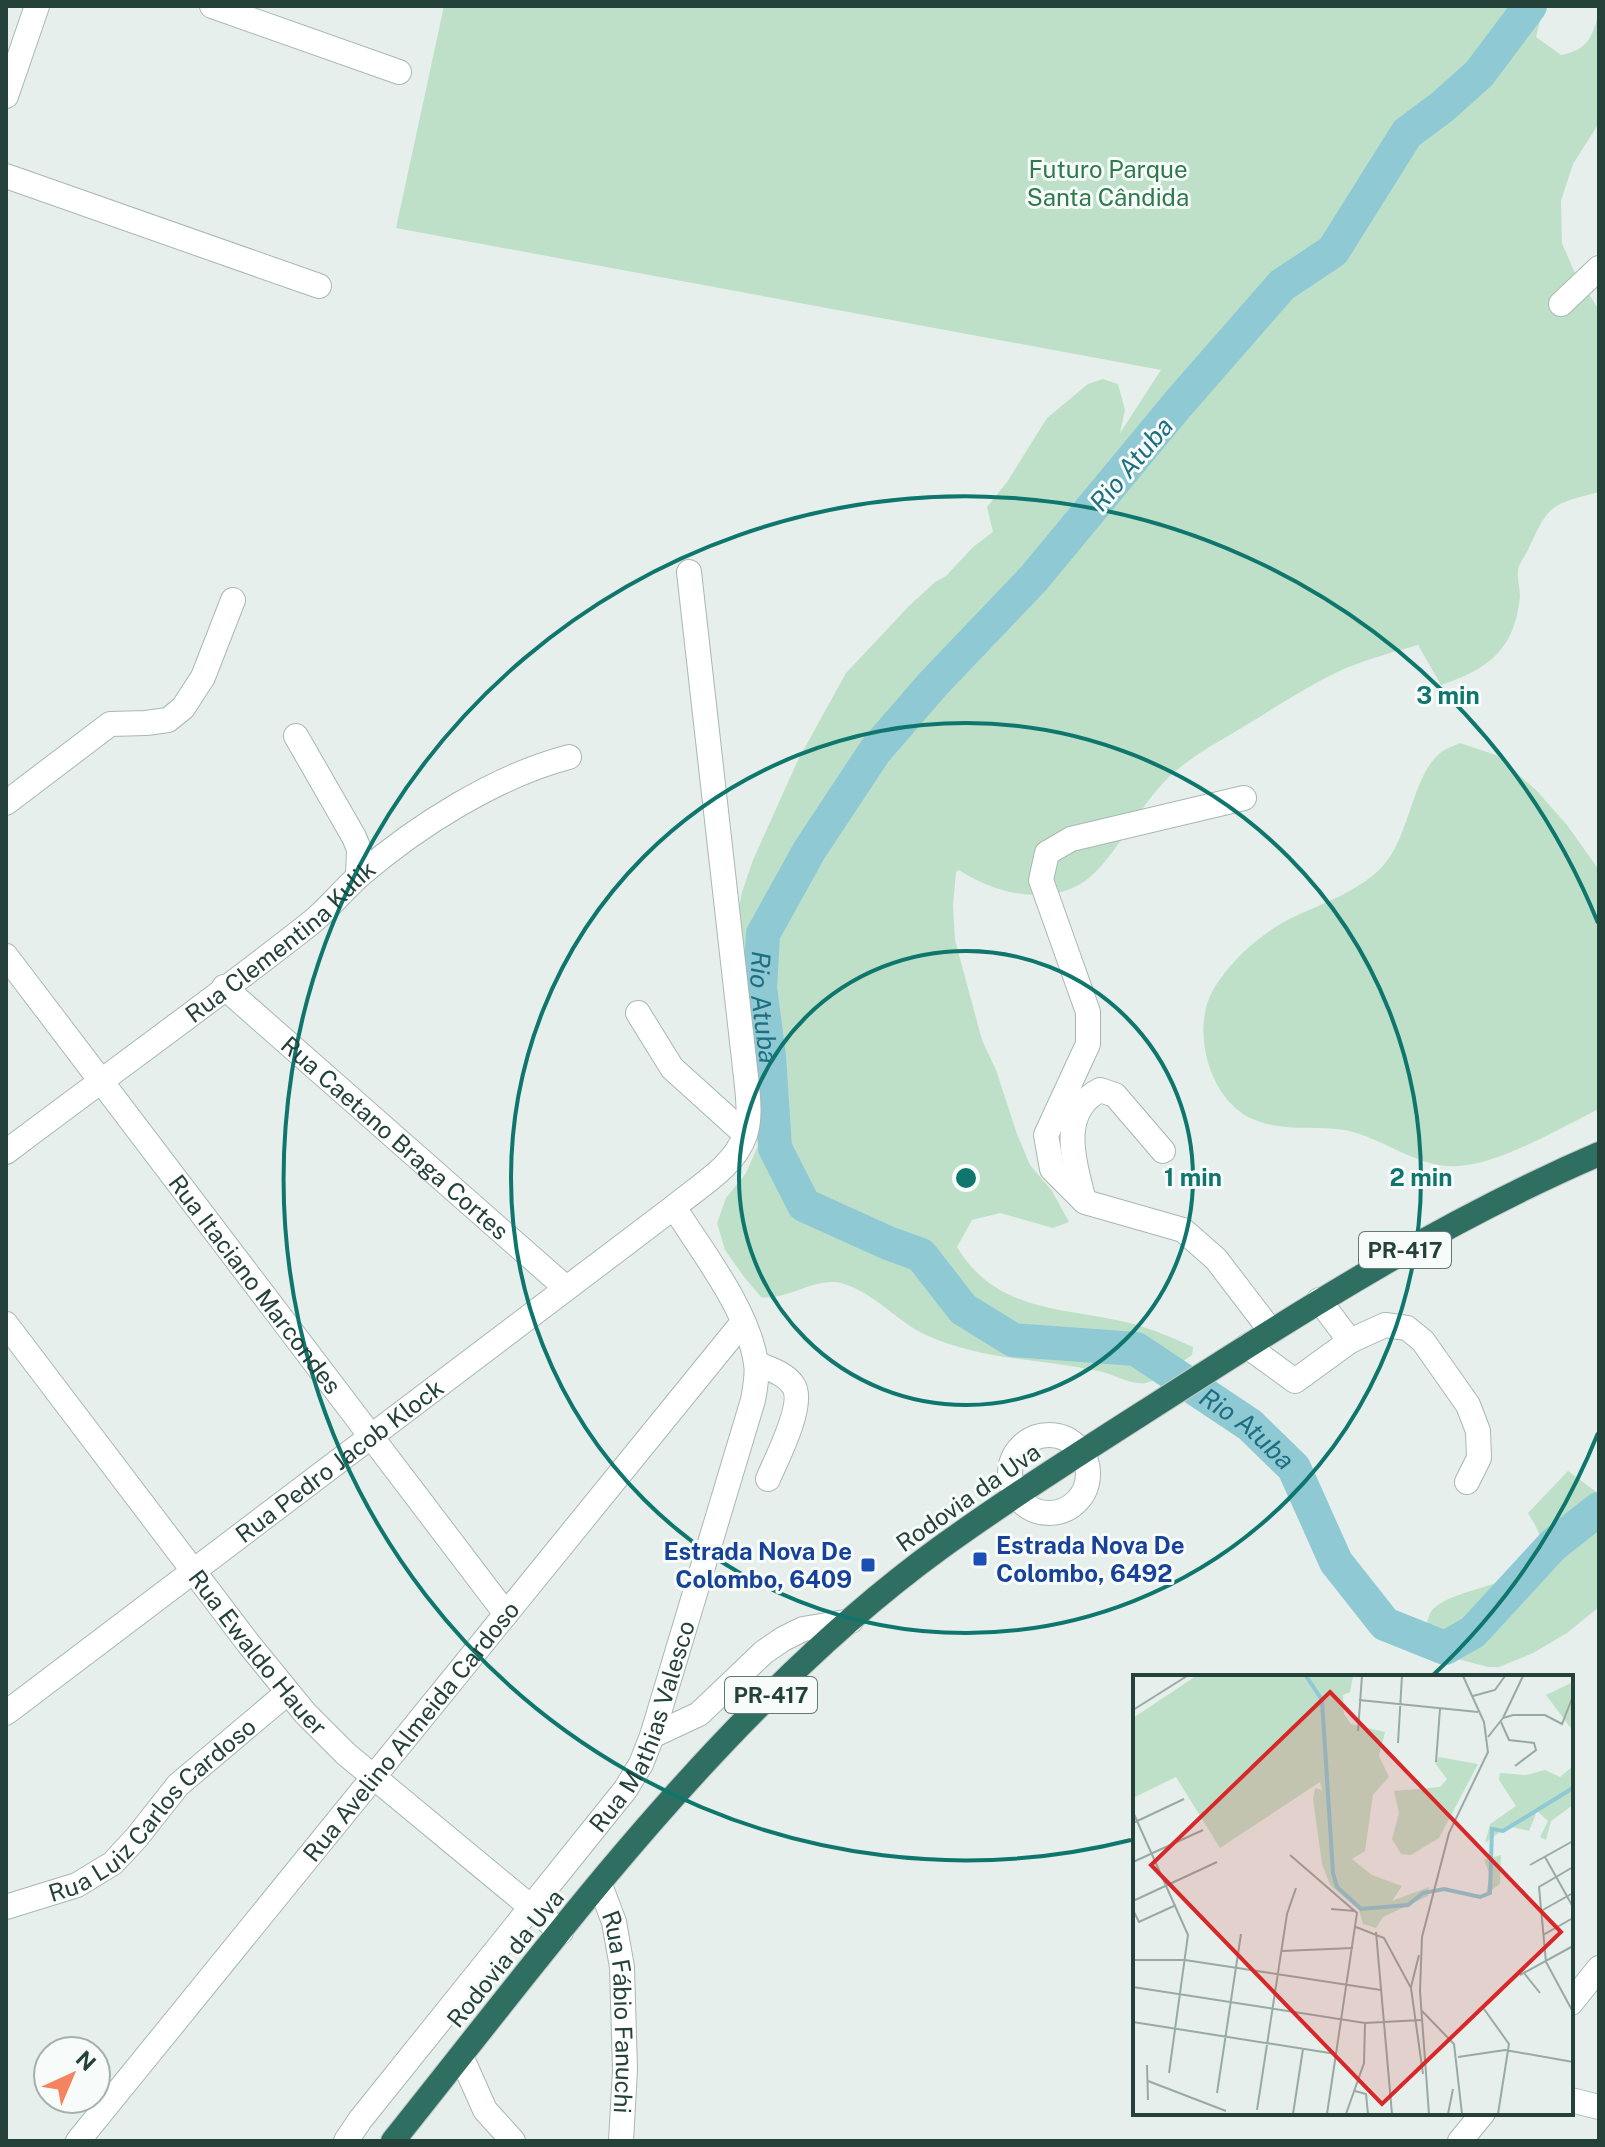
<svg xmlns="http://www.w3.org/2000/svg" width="1605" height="2147" font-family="'Public Sans',sans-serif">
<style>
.green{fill:#bfe0c8}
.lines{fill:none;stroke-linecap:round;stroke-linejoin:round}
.river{stroke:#8ec9d4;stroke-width:34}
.minor-casing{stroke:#a8b8b2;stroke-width:26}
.highway-casing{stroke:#c2cac8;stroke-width:26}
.minor{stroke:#fff;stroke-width:24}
.highway{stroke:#2f6f62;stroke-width:24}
.ring{fill:none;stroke:#0f766e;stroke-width:4}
.transit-dot{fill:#1a4fb4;stroke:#f7fbf9;stroke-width:3}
.labels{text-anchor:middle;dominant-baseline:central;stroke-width:6;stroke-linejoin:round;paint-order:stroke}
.shield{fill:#f7fbf9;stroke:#637a73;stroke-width:2}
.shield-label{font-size:22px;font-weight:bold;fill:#24423a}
.park-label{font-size:24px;fill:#2d7a4b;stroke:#f7fbf9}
.street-label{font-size:24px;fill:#24423a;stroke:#f7fbf9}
.transit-label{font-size:24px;font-weight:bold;fill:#164399;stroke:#f7fbf9;text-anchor:start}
.water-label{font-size:26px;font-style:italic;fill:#1c6f80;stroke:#f7fbf9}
.inset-river{fill:none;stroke:#8ec9d4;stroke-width:4}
.inset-road{fill:none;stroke:#98aaa4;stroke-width:2}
.view{fill:#d62828;fill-opacity:0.15;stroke:#d62828;stroke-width:4}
.inset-edge{fill:none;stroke:#24423a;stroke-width:4}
.centre{fill:#0f766e;stroke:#f7fbf9;stroke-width:4}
.ring-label{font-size:24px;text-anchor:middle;font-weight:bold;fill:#0f766e;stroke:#f7fbf9;stroke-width:6;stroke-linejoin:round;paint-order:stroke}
</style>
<rect width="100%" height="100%" fill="#e6efeb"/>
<!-- green -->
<path class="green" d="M 444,6 L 1548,6 L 1541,17 L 1536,37 L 1561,55 C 1588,50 1592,37 1599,13 L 1599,123 L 1573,164 L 1561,201 L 1562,243 L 1574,271 L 1599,310 L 1599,492 C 1550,505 1549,504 1528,550 C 1525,556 1518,565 1518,571 C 1517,579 1520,588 1520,596 C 1515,649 1489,669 1441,685 L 1418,645 C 1393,652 1368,659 1344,669 C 1307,686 1273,709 1238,730 C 1213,745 1185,760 1164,782 C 1137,810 1114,860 1085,881 C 1048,907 993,893 959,870 L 956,872 L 953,905 L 955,940 L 982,1040 L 996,1070 L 1017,1134 L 1030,1165 L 1052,1191 L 1069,1222 L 1053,1228 L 1000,1213 L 972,1220 L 957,1247 C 996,1313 1065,1307 1130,1323 C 1152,1329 1173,1338 1193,1347 L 1192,1355 C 1181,1362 1157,1382 1145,1383 C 1130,1385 1113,1374 1099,1371 C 1041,1359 980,1360 926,1335 C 896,1321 876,1294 844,1284 C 816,1275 789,1301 761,1297 L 744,1277 L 725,1250 L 717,1223 L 726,1198 L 746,1173 L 760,1141 L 756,1073 L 737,917 L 742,892 L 753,860 L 798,760 L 846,673 L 909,606 L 935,582 L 946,576 L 973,547 L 993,532 L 987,507 L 1007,482 L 1047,418 L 1088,384 L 1103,379 L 1118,384 L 1125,410 L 1120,433 L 1161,370 L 396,228 Z
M 1460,743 L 1496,755 L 1536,790 L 1567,825 L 1599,870 L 1599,1109 C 1560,1128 1502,1163 1459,1166 C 1417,1169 1385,1138 1345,1130 C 1315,1125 1284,1132 1255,1120 C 1210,1103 1190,1031 1213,990 C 1229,963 1255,939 1282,923 C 1315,905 1349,897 1378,871 C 1410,842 1410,780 1439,754 C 1444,749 1454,746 1460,743 Z
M 1568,1471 L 1599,1494 L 1599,1607 L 1567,1633 L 1533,1653 L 1499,1667 L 1488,1667 L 1442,1655 L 1425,1632 C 1427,1625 1428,1614 1433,1609 C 1459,1583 1546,1588 1539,1535 C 1538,1528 1531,1519 1528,1513 Z"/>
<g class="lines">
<!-- river -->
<path class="river" id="s1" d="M 1530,6 L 1479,74 L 1442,107 L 1407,133 L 1333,251 L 1282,285 L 1178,404 L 1034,578 L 933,684 L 875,751 L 809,851 L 763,934 L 760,988 L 769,1056 L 775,1148 L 804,1205 L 888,1243 L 921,1255 L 963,1309 L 1013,1340 L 1136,1349 L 1250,1425 L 1294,1468 L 1336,1562 L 1385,1624 L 1445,1648 L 1473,1632 L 1553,1545 L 1599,1509"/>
<defs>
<g id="minor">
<path d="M 212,6 L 399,72"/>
<path d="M 6,96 L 37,6"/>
<path d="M 6,176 L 319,286"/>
<path d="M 1561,304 L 1599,268"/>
<path d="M 296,736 L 354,837 L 359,849 L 358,876"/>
<path d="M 1244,798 L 1071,839 L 1047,853 L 1041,880 L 1088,1012 L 1088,1044 L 1046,1135 L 1052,1169 L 1085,1202 L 1183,1230 L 1216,1259 L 1271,1331"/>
<path d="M 6,803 L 110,724 L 146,723 L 168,720 L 183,708 L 203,677 L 233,600"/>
<path id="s2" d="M 6,956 L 506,1614"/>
<path id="s3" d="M 224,987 L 566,1288"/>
<path d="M 638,1013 L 672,1068 L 745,1134"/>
<path id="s4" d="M 6,1152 C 108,1075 212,1001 312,922 C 329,908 343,890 360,875 C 417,826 496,776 569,757"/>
<path d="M 1084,1201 C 1075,1164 1057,1112 1100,1090 L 1115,1095 L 1163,1151"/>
<path id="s5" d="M 6,1324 L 248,1643 L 305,1713 L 346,1754 L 561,1932"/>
<path d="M 1350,1341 L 1385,1325 L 1407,1328 L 1423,1341 L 1468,1405 L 1478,1431 L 1479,1458 L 1467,1482"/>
<path d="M 1247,1346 L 1295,1381 L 1350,1341 L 1319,1300"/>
<path d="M 756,1363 C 769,1369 785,1373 793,1385 C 806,1403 776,1460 768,1479"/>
<circle cx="1049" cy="1474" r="39"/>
<path id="s6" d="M 6,1713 L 674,1207 C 698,1187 735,1166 745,1135 C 751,1117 748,1096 746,1077 L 689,572"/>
<path d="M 652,1736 L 699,1714 L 764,1652 L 783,1639 L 803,1629 L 851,1621"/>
<path id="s7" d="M 600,1885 L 614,1922 L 622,1967 L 625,2070 L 621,2141"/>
<path id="s8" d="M 6,1907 L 77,1885 L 113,1863 L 137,1837 L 178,1785 L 287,1693"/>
<path d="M 1571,2003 L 1599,1968"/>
<path d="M 461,2056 L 485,2110 L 513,2141"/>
<path d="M 1571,2100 L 1599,2107"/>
<path id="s9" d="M 78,2141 L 743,1322"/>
<path id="s10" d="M 346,2141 L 360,2120 L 625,1790 L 641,1764 L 652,1736 L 753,1400 C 755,1388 758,1375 756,1363 C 748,1309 702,1252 674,1207"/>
<path d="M 1460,2141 L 1483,2113"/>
</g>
<path id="highway" d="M 393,2141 C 510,1995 623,1843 755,1710 C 812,1652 874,1596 940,1548 C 1015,1494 1093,1445 1171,1395 C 1309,1306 1448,1219 1599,1154"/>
</defs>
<!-- minor casing -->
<use href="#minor" class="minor-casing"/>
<!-- highway casing -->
<use href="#highway" class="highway-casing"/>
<!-- minor -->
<use href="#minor" class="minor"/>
<!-- highway -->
<use href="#highway" class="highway"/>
</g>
<!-- distance rings -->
<g class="ring">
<circle cx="966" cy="1178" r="227"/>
<circle cx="966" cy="1178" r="455"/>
<path d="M1598 1433A682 682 0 0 1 1431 1677M1131 1840A682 682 0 1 1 1598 923"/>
</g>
<!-- markers -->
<g class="transit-dot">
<rect x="972" y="1551" width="16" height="16" rx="4"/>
<rect x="860" y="1557" width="16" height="16" rx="4"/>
</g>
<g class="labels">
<!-- shield labels -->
<g class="shield">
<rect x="1359" y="1232" width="92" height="36" rx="6"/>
<rect x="725" y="1677" width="92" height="36" rx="6"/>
</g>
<g class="shield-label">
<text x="1405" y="1250">PR-417</text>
<text x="771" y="1695">PR-417</text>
</g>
<!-- park labels -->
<g class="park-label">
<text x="1108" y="169">Futuro Parque<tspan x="1108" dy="28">Santa Cândida</tspan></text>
</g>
<!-- street labels -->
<g class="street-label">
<text stroke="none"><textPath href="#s4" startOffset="346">Rua Clementina Kulik</textPath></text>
<text stroke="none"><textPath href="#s3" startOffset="228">Rua Caetano Braga Cortes</textPath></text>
<text stroke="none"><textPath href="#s2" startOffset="412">Rua Itaciano Marcondes</textPath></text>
<text stroke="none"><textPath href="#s6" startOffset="418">Rua Pedro Jacob Klock</textPath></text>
<text transform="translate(968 1497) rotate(-35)">Rodovia da Uva</text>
<text stroke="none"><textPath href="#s5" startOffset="414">Rua Ewaldo Hauer</textPath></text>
<text stroke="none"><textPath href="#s10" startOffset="514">Rua Mathias Valesco</textPath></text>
<text stroke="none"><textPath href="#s9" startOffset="528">Rua Avelino Almeida Cardoso</textPath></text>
<text stroke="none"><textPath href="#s8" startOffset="180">Rua Luiz Carlos Cardoso</textPath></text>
<text transform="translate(505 1958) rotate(-51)">Rodovia da Uva</text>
<text stroke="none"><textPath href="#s7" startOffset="130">Rua Fábio Fanuchi</textPath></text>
</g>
<!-- transit labels -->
<g class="transit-label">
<text x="996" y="1545">Estrada Nova De<tspan x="996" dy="28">Colombo, 6492</tspan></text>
<text x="852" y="1551" text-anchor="end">Estrada Nova De<tspan x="852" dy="28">Colombo, 6409</tspan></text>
</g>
<!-- water labels -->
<g class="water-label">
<text transform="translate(1131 464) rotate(-50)">Rio Atuba</text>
<text stroke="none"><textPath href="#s1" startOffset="1286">Rio Atuba</textPath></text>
<text stroke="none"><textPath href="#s1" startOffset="2006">Rio Atuba</textPath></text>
</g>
</g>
<!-- overview -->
<g transform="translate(1133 1675)">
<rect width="440" height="440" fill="#e6efeb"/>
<path d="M 63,1 L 220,2 L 217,17 L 210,20 L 211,39 L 218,49 L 252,57 L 246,81 L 256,102 L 240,120 L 232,176 L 219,184 L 239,200 L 269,211 L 259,226 L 296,212 L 295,221 L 250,242 L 243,253 L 230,249 L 226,235 L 197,210 L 189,189 L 180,124 L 182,113 L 189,115 L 187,107 L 87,173 L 43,102 L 0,123 L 0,43 ZM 440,7 L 440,56 L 413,20 ZM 306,82 L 345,89 L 306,163 L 278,180 L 268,179 L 259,164 L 266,138 L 261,116 L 307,112 L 314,104 L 302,88 ZM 440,91 L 440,130 L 418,146 L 413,165 L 407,162 L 415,146 L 404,136 L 396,156 L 375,151 L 352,168 L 357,149 L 383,131 L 366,105 L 367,98 L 393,100 L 412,95 L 427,102 ZM 368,180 L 367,209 L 353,219 L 357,200 L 351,185 Z" fill="#bfe0c8"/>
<path class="inset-river" d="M 173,1 L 189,25 L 200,198 L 204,212 L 228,234 L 275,230 L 290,218 L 311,214 L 347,222 L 357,218 L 359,154 L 370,156 L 440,113"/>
<path class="inset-road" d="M 340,21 L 362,15 L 372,1M 226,25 L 345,37M 0,35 L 54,1M 370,43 L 390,1M 368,47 L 376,65 L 401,68 L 403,75 L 382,91M 225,56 L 229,1M 355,62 L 370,43 L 380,40 L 412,40 L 429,49 L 440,21M 265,68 L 269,1M 303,87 L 307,34M 0,137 L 55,260 L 36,398M 0,148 L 51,124M 157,180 L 224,238 L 194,439M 412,182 L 440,232M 0,187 L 70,155M 397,190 L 440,166M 440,192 L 406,212 L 413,287 L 440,337M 0,226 L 84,187M 198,234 L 222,236M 0,235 L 6,247 L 43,230M 408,236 L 440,218M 223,252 L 251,263 L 278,313 L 290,399M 243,257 L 259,439M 410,260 L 440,243M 149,276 L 220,273M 0,285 L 52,285 L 248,315M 391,298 L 407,318M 387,300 L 440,271M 0,312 L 232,348 L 288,345M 278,312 L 286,280M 351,334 L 376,369 L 365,439M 289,336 L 321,369 L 329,439M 0,347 L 203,379M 325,382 L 372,375 L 440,387M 14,390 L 15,425M 15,406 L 93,436M 222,416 L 233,419 L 235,439M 84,418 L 108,259M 124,435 L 154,239 L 163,213M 160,439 L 170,374M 213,439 L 231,388 L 232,348M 296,439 L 287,316 L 289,262 L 316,158 L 355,77 L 351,47 L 330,1M 315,439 L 320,414"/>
<path class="view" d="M 197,17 L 428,257 L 249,429 L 18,190 Z"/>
<rect width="440" height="440" class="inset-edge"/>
</g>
<circle cx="966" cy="1178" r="12" class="centre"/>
<g class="ring-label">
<text x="1448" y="704">3 min</text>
<text x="1193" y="1186">1 min</text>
<text x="1421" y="1186">2 min</text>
</g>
<!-- border -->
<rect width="1605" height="2147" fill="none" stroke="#24423a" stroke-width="16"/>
<!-- north arrow -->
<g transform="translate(72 2075) rotate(44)"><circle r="38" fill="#f7fbf9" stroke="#a3b1ad" stroke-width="2"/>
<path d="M0-6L14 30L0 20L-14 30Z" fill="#f4845f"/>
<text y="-12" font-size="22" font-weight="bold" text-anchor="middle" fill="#24423a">N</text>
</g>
</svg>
